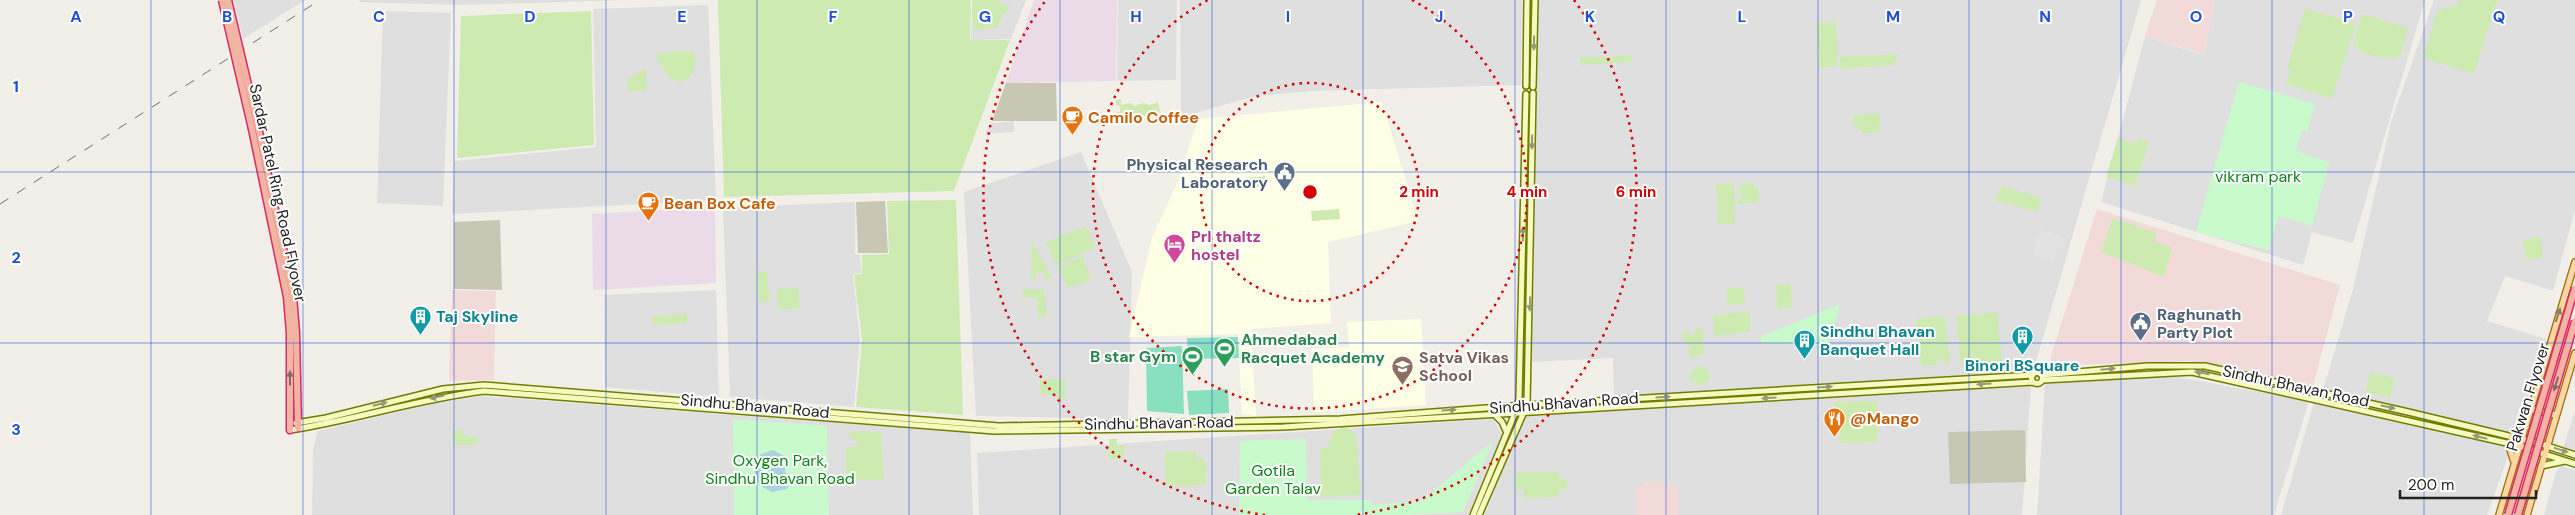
<svg xmlns="http://www.w3.org/2000/svg" width="2575" height="515" font-family="'DM Sans',sans-serif">
<style>
.residential{fill:#e0dfdf}
.commercial{fill:#f2dad9}
.industrial{fill:#ebdbe8}
.education{fill:#ffffe5}
.construction{fill:#c7c7b4}
.grass{fill:#cdebb0}
.park{fill:#c8facc}
.pitch{fill:#88e0be}
.parking{fill:#e2e2e2}
.water{fill:#aad3df}
.lines{fill:none;stroke-linecap:round;stroke-linejoin:round}
.secondary-casing{stroke:#707d05;stroke-width:8}
.primary-casing{stroke:#a06b00;stroke-width:8}
.trunk-casing{stroke:#dc2a67;stroke-width:9}
.secondary{stroke:#f7fabf;stroke-width:5}
.primary{stroke:#fcd6a4;stroke-width:5.5}
.trunk{stroke:#f2b4a3;stroke-width:6}
.rail{stroke:#707070;stroke-width:1;stroke-dasharray:10 10;stroke-linecap:butt}
.trunk-bridge-casing{stroke:#dc2a67;stroke-width:9;stroke-linecap:butt}
.trunk-bridge{stroke:#f2b4a3;stroke-width:6}
.oneway{fill:#979978}
.oneway2{fill:#8f7c63}
.oneway3{fill:#8a6b62}
.grid{fill:none;stroke:#1d4ed8;stroke-width:1;stroke-opacity:0.55}
.ring{fill:none;stroke:#d40000;stroke-width:2.5;stroke-dasharray:2.5 5}
.labels{text-anchor:middle;dominant-baseline:central;stroke-width:4;stroke-linejoin:round;paint-order:stroke}
.food-label{font-size:16px;font-weight:bold;fill:#c56008;stroke:#fff;text-anchor:start}
.service-label{font-size:16px;font-weight:bold;fill:#4e5e75;stroke:#fff;text-anchor:end}
.park-label{font-size:16px;fill:#0c8416;stroke:#fff}
.street-label{font-size:16px;fill:#222;stroke:#fff}
.hotel-label{font-size:16px;font-weight:bold;fill:#b23c85;stroke:#fff;text-anchor:start}
.culture-label{font-size:16px;font-weight:bold;fill:#0d838f;stroke:#fff;text-anchor:start}
.leisure-label{font-size:16px;font-weight:bold;fill:#27864d;stroke:#fff;text-anchor:start}
.education-label{font-size:16px;font-weight:bold;fill:#785e54;stroke:#fff;text-anchor:start}
.grid-label{font-size:16px;text-anchor:middle;font-weight:bold;fill:#1d4ed8;stroke:#fff;stroke-width:4;stroke-linejoin:round;paint-order:stroke}
.centre{fill:#d40000;stroke:#fff;stroke-width:2.5}
.ring-label{font-size:15px;text-anchor:middle;font-weight:bold;fill:#d40000;stroke:#fff;stroke-width:4;stroke-linejoin:round;paint-order:stroke}
</style>
<rect width="100%" height="100%" fill="#f2efe9"/>
<!-- residential -->
<path class="residential" d="M 234,0 L 305,0 L 243,39 Z
M 359,0 L 631,0 L 456,5 L 360,2 Z
M 972,0 L 1026,0 L 1011,39 L 971,40 Z
M 1118,0 L 1177,0 L 1176,80 L 1117,81 Z
M 1180,0 L 1522,0 L 1521,85 L 1313,91 L 1256,96 L 1181,117 Z
M 1538,0 L 2141,0 L 2033,372 L 1614,397 L 1613,358 L 1532,362 Z
M 2215,0 L 2425,0 L 2353,243 L 2312,232 L 2303,265 L 2101,202 L 2145,36 L 2203,55 Z
M 2434,0 L 2575,0 L 2575,210 L 2553,291 L 2505,276 L 2487,321 L 2546,339 L 2520,423 L 2487,515 L 2281,515 L 2315,399 L 2320,400 L 2353,289 L 2391,122 Z
M 708,5 L 716,200 L 452,214 L 454,161 L 596,147 L 593,9 Z
M 383,11 L 451,13 L 443,206 L 377,203 Z
M 1014,121 L 1014,132 L 985,134 L 991,123 Z
M 1081,152 L 1132,272 L 1128,419 L 976,416 L 964,192 Z
M 855,202 L 855,254 L 860,255 L 861,273 L 853,274 L 860,339 L 854,407 L 730,397 L 723,208 Z
M 716,290 L 719,397 L 605,387 L 604,295 Z
M 2173,376 L 2309,401 L 2274,515 L 2037,515 L 2045,384 Z
M 2031,386 L 2022,515 L 1484,515 L 1526,415 Z
M 481,396 L 970,433 L 973,515 L 312,515 L 313,449 L 318,431 L 437,403 Z
M 2575,410 L 2575,453 L 2563,449 Z
M 1493,419 L 1502,434 L 1468,515 L 979,515 L 977,453 Z
M 2561,466 L 2575,470 L 2575,515 L 2544,515 L 2556,472 Z"/>
<!-- commercial -->
<path class="commercial" d="M 2157,0 L 2215,0 L 2203,54 L 2145,36 Z
M 2097,209 L 2340,285 L 2313,386 L 2191,361 L 2048,366 Z
M 452,290 L 496,291 L 494,380 L 449,381 Z
M 1643,482 L 1664,482 L 1664,486 L 1678,485 L 1679,515 L 1635,515 L 1635,486 L 1643,486 Z"/>
<!-- industrial -->
<path class="industrial" d="M 1034,0 L 1117,0 L 1116,81 L 1006,83 Z
M 715,207 L 716,283 L 593,290 L 592,214 Z"/>
<!-- education -->
<path class="education" d="M 1382,102 L 1418,221 L 1328,242 L 1331,323 L 1251,329 L 1256,416 L 1242,414 L 1238,334 L 1129,337 L 1152,238 L 1178,181 L 1198,119 Z
M 1421,319 L 1426,405 L 1314,412 L 1312,349 L 1349,347 L 1347,322 Z"/>
<!-- construction -->
<path class="construction" d="M 1006,83 L 1056,83 L 1057,121 L 992,121 Z
M 885,201 L 888,253 L 858,253 L 856,202 Z
M 500,220 L 502,290 L 454,289 L 454,222 Z
M 2025,430 L 2026,482 L 1950,484 L 1948,432 Z"/>
<!-- grass -->
<path class="grass" d="M 718,0 L 971,0 L 970,40 L 1010,40 L 954,191 L 724,197 Z
M 972,0 L 1000,0 L 1001,6 L 1010,4 L 1006,14 L 1003,13 L 997,28 L 973,30 Z
M 2459,0 L 2497,0 L 2474,74 L 2423,58 L 2438,10 L 2457,5 Z
M 2305,8 L 2356,24 L 2332,99 L 2286,84 L 2291,70 L 2287,68 Z
M 591,11 L 594,145 L 457,158 L 461,16 Z
M 2362,14 L 2408,28 L 2400,57 L 2396,56 L 2396,59 L 2386,56 L 2385,59 L 2358,51 L 2359,47 L 2353,45 Z
M 1836,22 L 1838,66 L 1819,68 L 1816,23 Z
M 678,51 L 695,52 C 695,65 696,77 681,82 L 670,79 L 655,55 Z
M 1899,54 L 1894,65 L 1840,69 L 1840,57 Z
M 1632,55 L 1632,62 L 1580,65 L 1580,58 Z
M 641,70 L 646,70 L 647,91 L 628,92 L 627,77 L 633,77 Z
M 1121,99 L 1121,105 L 1130,103 L 1135,106 L 1143,103 L 1150,105 L 1158,102 L 1160,111 L 1156,116 L 1147,114 L 1141,119 L 1133,118 L 1127,122 L 1117,116 L 1117,112 L 1120,112 L 1120,106 L 1116,105 L 1116,100 Z
M 1880,113 L 1879,133 L 1862,133 L 1861,129 L 1857,129 L 1856,125 L 1853,125 L 1853,116 Z
M 2118,138 L 2136,144 L 2138,138 L 2149,141 L 2135,186 L 2106,177 Z
M 1265,176 L 1266,186 L 1238,189 L 1236,179 Z
M 1734,183 L 1735,223 L 1718,224 L 1716,184 Z
M 1754,183 L 1754,187 L 1758,187 L 1759,202 L 1738,204 L 1738,199 L 1742,199 L 1742,194 L 1737,194 L 1737,190 L 1741,190 L 1741,184 Z
M 2002,186 L 2041,198 L 2038,212 L 1995,200 Z
M 956,200 L 963,415 L 856,407 L 862,340 L 854,275 L 862,274 L 862,255 L 889,254 L 887,201 Z
M 1339,209 L 1340,219 L 1312,221 L 1311,211 Z
M 2113,218 L 2157,233 L 2154,241 L 2172,248 L 2164,277 L 2101,252 Z
M 1086,226 L 1095,248 L 1056,265 L 1046,242 Z
M 2540,237 L 2543,258 L 2526,260 L 2523,240 Z
M 1032,241 L 1052,279 L 1044,279 L 1044,272 L 1036,272 L 1036,279 L 1031,279 Z
M 1083,256 L 1091,280 L 1068,288 L 1057,268 Z
M 767,271 L 770,301 L 759,302 L 757,272 Z
M 1776,284 L 1791,284 L 1792,308 L 1777,309 Z
M 1744,287 L 1745,304 L 1727,305 L 1727,288 Z
M 798,288 L 800,308 L 778,310 L 777,289 Z
M 1023,289 L 1044,289 L 1047,316 L 1038,317 L 1037,298 L 1023,298 Z
M 1750,311 L 1750,331 L 1714,336 L 1713,315 Z
M 1997,312 L 2002,361 L 1961,364 L 1956,316 Z
M 687,314 L 687,323 L 653,325 L 652,316 Z
M 1945,316 L 1950,363 L 1944,364 L 1943,360 L 1937,361 L 1937,365 L 1921,366 L 1916,319 Z
M 1695,327 L 1704,331 L 1702,344 L 1705,353 L 1694,358 L 1689,357 L 1688,351 L 1691,346 L 1684,342 L 1683,332 L 1687,330 L 1688,335 L 1695,334 Z
M 1703,366 L 1709,373 L 1710,380 L 1700,386 L 1696,382 L 1689,381 L 1689,376 C 1692,370 1696,366 1703,366 Z
M 2371,372 L 2395,378 L 2390,398 L 2365,392 Z
M 1040,379 L 1065,379 L 1065,399 L 1056,399 L 1056,395 L 1041,395 Z
M 1877,401 L 1878,442 L 1840,443 L 1840,426 L 1835,426 L 1834,402 Z
M 1343,427 L 1348,428 L 1356,436 L 1361,495 L 1321,497 L 1320,450 L 1324,449 L 1329,444 L 1333,432 Z
M 453,430 L 463,430 L 465,435 L 478,438 L 478,445 L 453,445 Z
M 851,431 L 881,432 L 884,480 L 846,480 L 846,446 L 856,447 L 857,442 L 849,436 Z
M 1109,439 L 1117,439 L 1117,445 L 1124,445 L 1124,459 L 1109,459 Z
M 1196,451 L 1196,458 L 1205,458 L 1206,485 L 1166,486 L 1165,452 Z
M 1516,472 L 1559,472 L 1559,479 L 1567,479 L 1567,489 L 1559,489 L 1559,497 L 1524,498 L 1524,490 L 1516,490 Z"/>
<!-- park -->
<path class="park" d="M 2239,82 L 2315,104 L 2307,132 L 2302,130 L 2296,151 L 2329,162 L 2312,226 L 2279,216 L 2268,250 L 2196,232 Z
M 1840,304 L 1829,346 L 1760,342 L 1762,336 Z
M 733,419 L 827,426 L 829,515 L 734,515 Z
M 1306,439 L 1307,500 L 1370,500 L 1371,505 L 1421,501 L 1493,441 L 1463,512 L 1412,515 L 1239,515 L 1240,441 Z"/>
<!-- pitch -->
<path class="pitch" d="M 1238,337 L 1239,358 L 1188,359 L 1187,338 Z
M 1182,346 L 1184,414 L 1147,411 L 1146,348 Z
M 1228,389 L 1229,413 L 1189,415 L 1187,391 Z"/>
<!-- parking -->
<path class="parking" d="M 2040,230 L 2067,238 L 2063,249 L 2057,247 L 2053,262 L 2033,256 Z"/>
<!-- water -->
<path class="water" d="M 773,450 L 786,457 L 785,471 L 791,481 L 787,489 L 772,492 L 759,485 L 753,468 L 761,454 Z"/>
<g class="lines">
<defs>
<path id="secondary" d="M 1526,86 L 1527,0
M 1533,87 L 1535,0
M2031.5 378a5.5 5.5 0 1 1 11 0a5.5 5.5 0 1 1-11 0Z
M 2042,375 L 2147,366 L 2205,366 L 2404,411 L 2538,443 L 2575,455
M 2043,380 L 2192,372 L 2520,446 L 2575,464
M 1494,414 L 1502,422 L 1507,433
M 296,423 L 326,418 L 443,389 L 484,385 L 999,426 L 1340,419 L 1527,405 L 2033,375
M 290,430 C 355,420 418,399 484,391 L 994,431 L 1283,427 L 2033,382
M 2541,466 L 2565,461
M 1473,515 L 1515,413 L 1519,399 L 1526,94
M 1479,515 L 1527,405 L 1533,93"/>
<path id="primary" d="M 2530,409 L 2556,415
M 2511,437 L 2526,427
M 2508,443 L 2514,462
M 2499,515 L 2575,262
M 2527,515 L 2575,353"/>
<path id="trunk" d="M 258,127 L 293,296 L 296,333 L 298,428
M 252,129 L 287,297 L 290,333 L 290,430"/>
</defs>
<!-- secondary casing -->
<use href="#secondary" class="secondary-casing"/>
<!-- primary casing -->
<use href="#primary" class="primary-casing"/>
<!-- trunk casing -->
<use href="#trunk" class="trunk-casing"/>
<!-- secondary -->
<use href="#secondary" class="secondary"/>
<!-- primary -->
<use href="#primary" class="primary"/>
<!-- trunk -->
<use href="#trunk" class="trunk"/>
<!-- rail -->
<path class="rail" d="M 0,204 L 320,0"/>
<defs>
<path id="trunk-bridge" d="M 222,0 L 252,129
M 228,0 L 258,127
M 2508,515 L 2575,288
M 2518,515 L 2575,321"/>
</defs>
<!-- trunk-bridge casing -->
<use href="#trunk-bridge" class="trunk-bridge-casing"/>
<!-- trunk-bridge -->
<use href="#trunk-bridge" class="trunk-bridge"/>
</g>
<!-- one-way arrows -->
<defs><path id="oneway-solid" d="M-6-.8H1V-3.2L6.5 0L1 3.2V.8H-6Z" transform="scale(1.25)"/></defs>
<g class="oneway">
<use href="#oneway-solid" transform="translate(1534 43) rotate(91)"/>
<use href="#oneway-solid" transform="translate(1532 142) rotate(91)"/>
<use href="#oneway-solid" transform="translate(1523 234) rotate(-89)"/>
<use href="#oneway-solid" transform="translate(1530 304) rotate(91)"/>
<use href="#oneway-solid" transform="translate(2108 369) rotate(-5)"/>
<use href="#oneway-solid" transform="translate(2202 373) rotate(-170)"/>
<use href="#oneway-solid" transform="translate(1984 384) rotate(177)"/>
<use href="#oneway-solid" transform="translate(1825 387) rotate(-3)"/>
<use href="#oneway-solid" transform="translate(437 397) rotate(168)"/>
<use href="#oneway-solid" transform="translate(1663 397) rotate(-3)"/>
<use href="#oneway-solid" transform="translate(1769 398) rotate(177)"/>
<use href="#oneway-solid" transform="translate(380 404) rotate(-14)"/>
<use href="#oneway-solid" transform="translate(2388 407) rotate(13)"/>
<use href="#oneway-solid" transform="translate(1449 410) rotate(-4)"/>
<use href="#oneway-solid" transform="translate(2480 437) rotate(-166)"/>
<use href="#oneway-solid" transform="translate(2561 450) rotate(18)"/>
</g>
<use class="oneway2" href="#oneway-solid" transform="translate(2558 315) rotate(-72)"/>
<g class="oneway3">
<use href="#oneway-solid" transform="translate(290 378) rotate(-90)"/>
<use href="#oneway-solid" transform="translate(2556 384) rotate(107)"/>
</g>
<!-- grid -->
<path class="grid" d="M 151,0 L 151,515M 303,0 L 303,515M 454,0 L 454,515M 606,0 L 606,515M 757,0 L 757,515M 909,0 L 909,515M 1060,0 L 1060,515M 1212,0 L 1212,515M 1363,0 L 1363,515M 1515,0 L 1515,515M 1666,0 L 1666,515M 1818,0 L 1818,515M 1969,0 L 1969,515M 2121,0 L 2121,515M 2272,0 L 2272,515M 2424,0 L 2424,515M 0,172 L 2575,172M 0,343 L 2575,343"/>
<!-- distance rings -->
<g class="ring">
<circle cx="1310" cy="192" r="109"/>
<path d="M1412 0A217 217 0 1 1 1208 0"/>
<path d="M1265 515A326 326 0 0 1 1046 0M1574 0A326 326 0 0 1 1355 515"/>
</g>
<!-- icons -->
<defs>
<symbol id="cafe-pin" viewBox="-11 -11 22 30"><path d="M0 17L-7.5 6A9.5 9.5 0 1 1 7.5 6Z" fill="#e8710a" stroke="#fff"/><path d="M-5.5-4.5H6V0H3Q3 3.5 0 3.5H-2.5Q-5.5 3.5-5.5 0ZM3-3.2v2h1.7v-2ZM-6 4.5H4V6H-6Z" fill="#fff"/></symbol>
<symbol id="civic-pin" viewBox="-11 -11 22 30"><path d="M0 17L-7.5 6A9.5 9.5 0 1 1 7.5 6Z" fill="#5c6f8a" stroke="#fff"/><path d="M-.6-6.5H3V-4.5H.6V-3L4-1V1h2V6H-6V1h2V-1L-.6-3ZM-1.2 2.5V6h2.4V2.5Z" fill="#fff"/></symbol>
<symbol id="hotel-pin" viewBox="-11 -11 22 30"><path d="M0 17L-7.5 6A9.5 9.5 0 1 1 7.5 6Z" fill="#d1479c" stroke="#fff"/><path d="M-6-4.5h1.5V1H6V5H4.5V3h-9V5H-6ZM-4 0a1.8 1.8 0 1 1 3.6 0ZM.5 0V-2.5h3Q6-2.5 6 0Z" fill="#fff"/></symbol>
<symbol id="building-pin" viewBox="-11 -11 22 30"><path d="M0 17L-7.5 6A9.5 9.5 0 1 1 7.5 6Z" fill="#0f9aa8" stroke="#fff"/><path d="M-4-6H4V6H1V3H-1V6H-4ZM-2.5-4.3h1.7v1.8h-1.7ZM.8-4.3h1.7v1.8H.8ZM-2.5-1h1.7V.8h-1.7ZM.8-1h1.7V.8H.8Z" fill="#fff"/></symbol>
<symbol id="stadium-pin" viewBox="-11 -11 22 30"><path d="M0 17L-7.5 6A9.5 9.5 0 1 1 7.5 6Z" fill="#2e9e5b" stroke="#fff"/><path d="M0-5a6.5 5 0 1 0 0 10a6.5 5 0 1 0 0-10ZM-3.5-1.8h7v3.6h-7Z" fill="#fff"/></symbol>
<symbol id="school-pin" viewBox="-11 -11 22 30"><path d="M0 17L-7.5 6A9.5 9.5 0 1 1 7.5 6Z" fill="#8d6e63" stroke="#fff"/><path d="M0-5L7-2L0 1L-7-2ZM-4 1L0 2.5L4 1V4Q0 6-4 4Z" fill="#fff"/></symbol>
<symbol id="restaurant-pin" viewBox="-11 -11 22 30"><path d="M0 17L-7.5 6A9.5 9.5 0 1 1 7.5 6Z" fill="#e8710a" stroke="#fff"/><path d="M-5-6h1v4h1v-4h1v4h1v-4h1v5L-1.5 .5V6h-2V.5L-5-1ZM5-6V6H3V1.5H1.5Q1.5-4 5-6Z" fill="#fff"/></symbol>
</defs>
<g fill-rule="evenodd">
<use href="#cafe-pin" x="1060" y="104" width="25" height="34"/>
<use href="#civic-pin" x="1272" y="160" width="25" height="34"/>
<use href="#cafe-pin" x="636" y="190" width="25" height="34"/>
<use href="#hotel-pin" x="1162" y="232" width="25" height="34"/>
<use href="#building-pin" x="408" y="304" width="25" height="34"/>
<use href="#civic-pin" x="2128" y="310" width="25" height="34"/>
<use href="#building-pin" x="2010" y="324" width="25" height="34"/>
<use href="#building-pin" x="1792" y="328" width="25" height="34"/>
<use href="#stadium-pin" x="1212" y="336" width="25" height="34"/>
<use href="#stadium-pin" x="1180" y="344" width="25" height="34"/>
<use href="#school-pin" x="1390" y="354" width="25" height="34"/>
<use href="#restaurant-pin" x="1822" y="406" width="25" height="34"/>
</g>
<g class="labels">
<!-- food labels -->
<g class="food-label">
<text x="1088" y="117">Camilo Coffee</text>
<text x="664" y="203">Bean Box Cafe</text>
<text x="1850" y="418">@Mango</text>
</g>
<!-- service labels -->
<g class="service-label">
<text x="1268" y="164">Physical Research<tspan x="1268" dy="18">Laboratory</tspan></text>
<text x="2157" y="314" text-anchor="start">Raghunath<tspan x="2157" dy="18">Party Plot</tspan></text>
</g>
<!-- park labels -->
<g class="park-label">
<text x="2258" y="176">vikram park</text>
<text x="780" y="460">Oxygen Park,<tspan x="780" dy="18">Sindhu Bhavan Road</tspan></text>
<text x="1273" y="470">Gotila<tspan x="1273" dy="18">Garden Talav</tspan></text>
</g>
<!-- street labels -->
<g class="street-label">
<text transform="translate(278 193) rotate(78)">Sardar Patel Ring Road Flyover</text>
<text transform="translate(2296 386) rotate(12)">Sindhu Bhavan Road</text>
<text transform="translate(2528 397) rotate(-73)">Pakwan Flyover</text>
<text transform="translate(1564 403) rotate(-4)">Sindhu Bhavan Road</text>
<text transform="translate(755 406) rotate(5)">Sindhu Bhavan Road</text>
<text transform="translate(1159 423) rotate(-1)">Sindhu Bhavan Road</text>
</g>
<!-- hotel labels -->
<g class="hotel-label">
<text x="1191" y="236">Prl thaltz<tspan x="1191" dy="18">hostel</tspan></text>
</g>
<!-- culture labels -->
<g class="culture-label">
<text x="436" y="316">Taj Skyline</text>
<text x="1820" y="331">Sindhu Bhavan<tspan x="1820" dy="18">Banquet Hall</tspan></text>
<text x="2022" y="365" text-anchor="middle">Binori BSquare</text>
</g>
<!-- leisure labels -->
<g class="leisure-label">
<text x="1241" y="339">Ahmedabad<tspan x="1241" dy="18">Racquet Academy</tspan></text>
<text x="1176" y="356" text-anchor="end">B star Gym</text>
</g>
<!-- education labels -->
<g class="education-label">
<text x="1419" y="357">Satva Vikas<tspan x="1419" dy="18">School</tspan></text>
</g>
</g>
<g class="grid-label">
<text x="76" y="22">A</text>
<text x="227" y="22">B</text>
<text x="379" y="22">C</text>
<text x="530" y="22">D</text>
<text x="682" y="22">E</text>
<text x="833" y="22">F</text>
<text x="985" y="22">G</text>
<text x="1136" y="22">H</text>
<text x="1288" y="22">I</text>
<text x="1439" y="22">J</text>
<text x="1590" y="22">K</text>
<text x="1742" y="22">L</text>
<text x="1893" y="22">M</text>
<text x="2045" y="22">N</text>
<text x="2196" y="22">O</text>
<text x="2348" y="22">P</text>
<text x="2499" y="22">Q</text>
<text x="16" y="92">1</text>
<text x="16" y="263">2</text>
<text x="16" y="435">3</text>
</g>
<circle cx="1310" cy="192" r="8" class="centre"/>
<g class="ring-label">
<text x="1419" y="197">2 min</text>
<text x="1527" y="197">4 min</text>
<text x="1636" y="197">6 min</text>
</g>
<!-- scale -->
<path d="M2400 490v8h136v-8" fill="none" stroke="#222222" stroke-width="2.5"/>
<text x="2408" y="490" font-size="15" fill="#222222" stroke="#ffffff" stroke-width="4" paint-order="stroke">200 m</text>
</svg>
